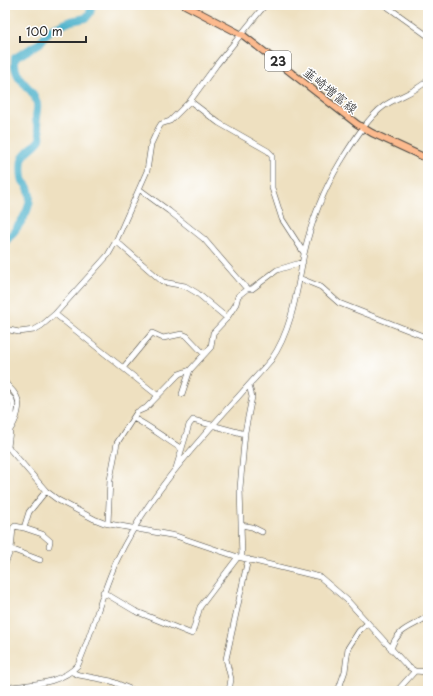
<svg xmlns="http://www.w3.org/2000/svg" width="433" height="696" font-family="'Playpen Sans','Klee One',sans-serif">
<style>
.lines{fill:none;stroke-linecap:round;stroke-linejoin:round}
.river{stroke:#4bb1ca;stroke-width:8}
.minor-casing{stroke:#484641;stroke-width:6}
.major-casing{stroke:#484641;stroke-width:8}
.minor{stroke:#fff;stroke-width:5}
.major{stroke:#fcba8e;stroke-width:6}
.labels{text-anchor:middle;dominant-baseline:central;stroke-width:3;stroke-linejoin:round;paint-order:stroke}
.shield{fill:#fff;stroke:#6b6b6b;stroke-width:1}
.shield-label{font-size:12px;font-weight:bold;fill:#2b2b2b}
.street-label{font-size:13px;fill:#2b2b2b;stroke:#fff}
</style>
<rect width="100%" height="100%" fill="#fff"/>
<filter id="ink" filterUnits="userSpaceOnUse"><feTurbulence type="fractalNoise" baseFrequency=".025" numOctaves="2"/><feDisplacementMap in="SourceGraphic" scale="8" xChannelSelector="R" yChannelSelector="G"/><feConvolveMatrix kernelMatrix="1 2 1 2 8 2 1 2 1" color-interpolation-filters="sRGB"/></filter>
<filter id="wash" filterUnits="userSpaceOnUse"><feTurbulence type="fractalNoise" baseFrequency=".012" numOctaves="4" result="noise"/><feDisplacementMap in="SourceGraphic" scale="16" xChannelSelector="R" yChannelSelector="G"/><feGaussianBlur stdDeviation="0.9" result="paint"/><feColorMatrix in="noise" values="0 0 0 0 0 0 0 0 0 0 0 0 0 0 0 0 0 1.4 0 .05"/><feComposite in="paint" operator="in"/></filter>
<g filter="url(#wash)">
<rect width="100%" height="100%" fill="#eee0c0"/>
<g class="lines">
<!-- river -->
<path class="river" d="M 5,242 C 16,230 34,209 29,191 C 29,187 25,184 23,181 C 21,176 21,165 22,160 C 25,150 36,147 40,139 C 42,133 36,125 36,118 C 36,112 39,106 36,100 C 30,83 13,82 15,58 L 40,43 L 50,30 L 71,21 L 86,18 L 90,13 L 92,5
M 5,400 L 8,406 L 5,415"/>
</g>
</g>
<g filter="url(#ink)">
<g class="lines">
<defs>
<path id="minor" d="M 385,5 L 428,36
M 190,101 L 219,123 L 268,151 L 272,155 L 272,188 L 282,219 L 304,253
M 139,189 L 169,211 L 204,239 L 247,289
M 116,241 L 163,282 L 185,286 L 197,293 L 227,318
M 299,278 L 321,287 L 339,303 L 428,338
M 55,314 L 157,395
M 5,329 L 19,332 L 34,330 L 41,326 L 55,314 L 108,255 L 116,241 L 147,171 L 151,144 L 158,129 L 161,124 L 170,121 L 190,101 L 217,64 L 265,5
M 123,368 L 152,333 L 163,338 L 182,334 L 187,336 L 204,354
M 5,382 C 8,387 12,389 15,394 C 23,404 16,421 10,430
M 5,392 L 12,400 L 13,405 L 8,447 L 46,491 L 58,500 L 94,519 L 104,523 L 176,536 L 238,557 L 320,577 L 347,600 L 407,666 L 415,671 L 428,672
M 182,394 L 190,370 L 211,347 L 213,333 L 227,318 L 236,304 L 238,296 L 247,289 L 252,289 L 277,270 L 303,262
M 133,418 C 150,426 165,439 182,449
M 176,468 L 189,425 L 193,420 L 245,434
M 108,523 L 110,480 L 117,443 L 137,412 L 146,408 L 179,374 L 190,370
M 241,525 L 252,527 L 262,532
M 24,528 L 42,534 L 50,541 L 49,546
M 11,549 L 40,560
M 242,558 L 240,488 L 245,432 L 252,397 L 249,385
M 5,564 L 11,549 L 13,528 L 15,526 L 24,528 L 29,512 L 46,491
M 103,592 L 135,611 L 192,634 L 200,607 L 238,557
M 391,649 C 398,627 412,628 428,616
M 72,672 L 79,675 L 111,681 L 135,691
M 5,688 C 30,684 60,685 78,665 C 93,631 101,594 117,560 C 153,484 216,423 271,360 C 292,330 297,290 304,254 C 311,222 324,189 341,161 C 351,145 368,117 384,106 C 398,96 415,93 428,80
M 229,691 L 231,679 L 226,659 L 248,559
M 338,691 L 345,671 L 348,648 L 359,631 L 368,623
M 397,691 L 415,671"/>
<path id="major" d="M 185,5 L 244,36 L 357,124 L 372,133 L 428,159"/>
</defs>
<!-- minor casing -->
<use href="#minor" class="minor-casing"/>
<!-- major casing -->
<use href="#major" class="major-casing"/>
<!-- minor -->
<use href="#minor" class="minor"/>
<!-- major -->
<use href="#major" class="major"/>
</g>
</g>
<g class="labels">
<!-- shield labels -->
<rect class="shield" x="265" y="51" width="26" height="20" rx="3"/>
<g class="shield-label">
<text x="278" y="61">23</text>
</g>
<!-- street labels -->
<g class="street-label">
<text transform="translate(331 90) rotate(39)">韮崎増富線</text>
</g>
</g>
<!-- margin -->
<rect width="433" height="696" fill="none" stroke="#fff" stroke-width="20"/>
<!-- scale -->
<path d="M20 36v6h66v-6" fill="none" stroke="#2b2b2b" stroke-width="2"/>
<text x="26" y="36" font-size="12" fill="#2b2b2b" stroke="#ffffff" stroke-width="3" paint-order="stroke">100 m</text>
</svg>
